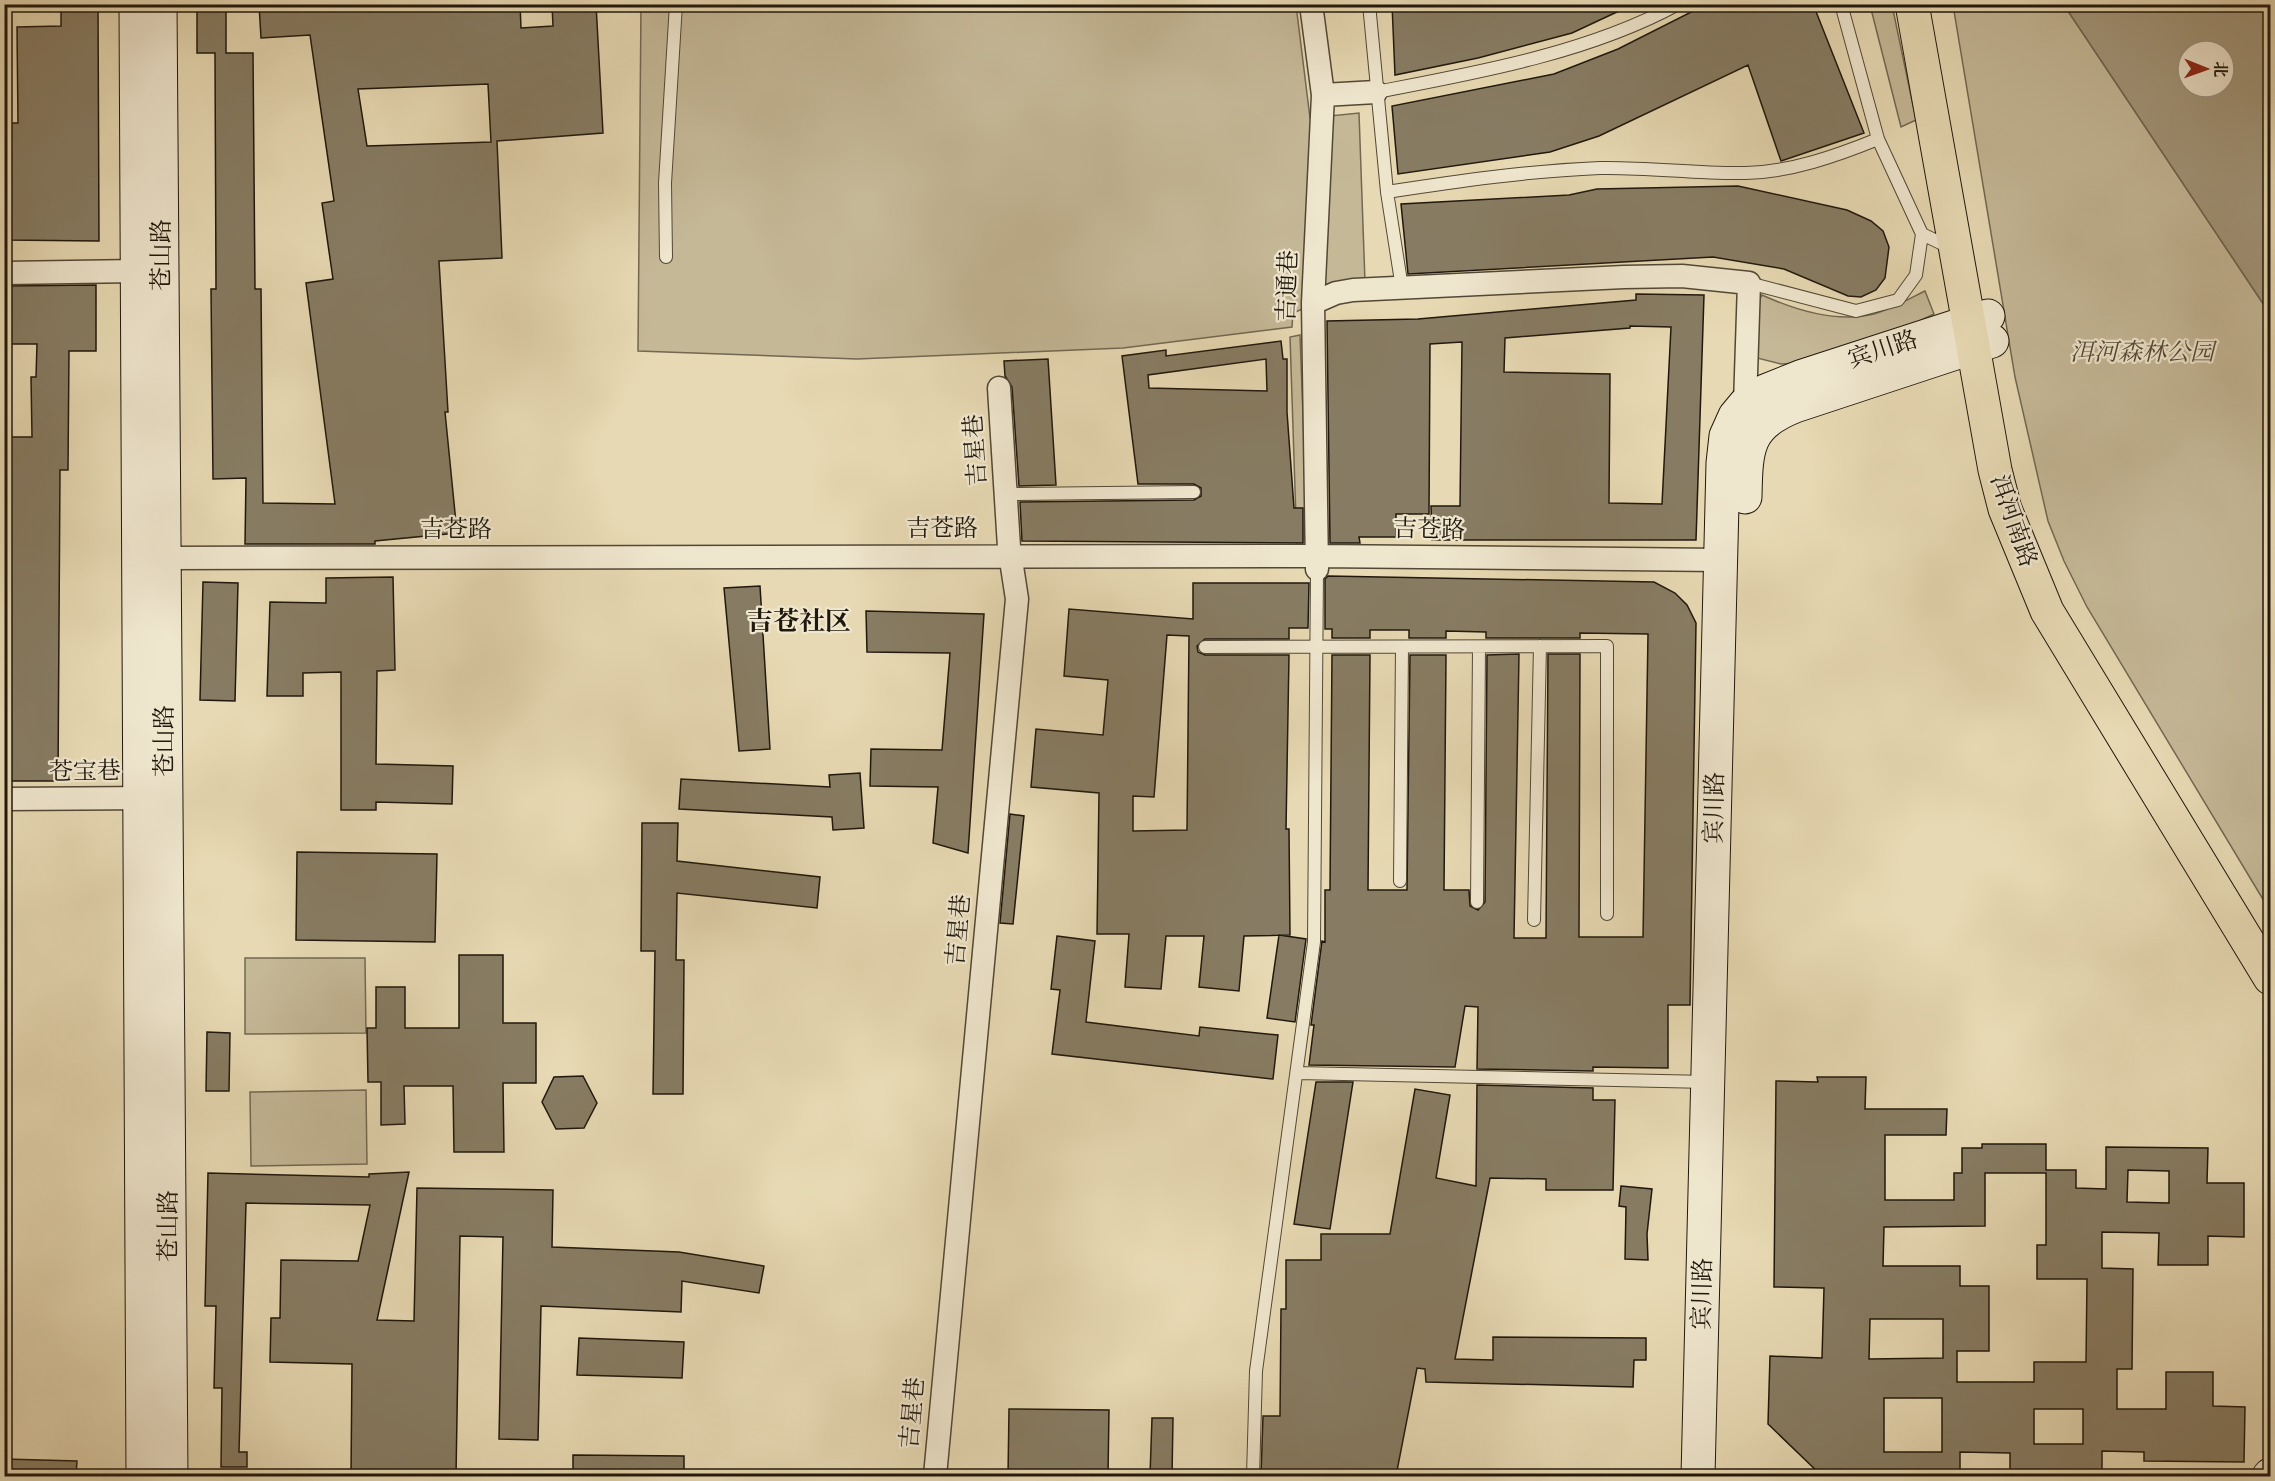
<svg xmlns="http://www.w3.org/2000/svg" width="2275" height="1481" font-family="'IM FELL DW Pica','Noto Serif SC',serif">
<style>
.green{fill:#c5b897;stroke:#726852;stroke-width:1.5}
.water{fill:#a3977b;stroke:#6f644f;stroke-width:1.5;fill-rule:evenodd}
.building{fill:#877c63;stroke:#20180d;stroke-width:1.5;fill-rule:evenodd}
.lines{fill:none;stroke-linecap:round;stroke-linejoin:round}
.lane-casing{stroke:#524836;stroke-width:14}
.street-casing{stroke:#524836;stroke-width:25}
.secondary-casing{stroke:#20180d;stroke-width:35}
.primary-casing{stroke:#20180d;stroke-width:35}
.lane{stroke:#efe6ce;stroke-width:12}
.street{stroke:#efe6ce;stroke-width:22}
.secondary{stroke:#efe6ce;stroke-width:33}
.primary{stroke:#e7d9b3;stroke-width:33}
.labels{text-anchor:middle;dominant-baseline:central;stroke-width:4.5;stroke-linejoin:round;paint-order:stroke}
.street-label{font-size:24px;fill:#20180d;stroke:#efe6ce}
.park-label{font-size:24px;font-style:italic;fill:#524836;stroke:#efe6ce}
.neighbourhood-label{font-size:26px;font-weight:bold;fill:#20180d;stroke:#efe6ce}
</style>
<rect width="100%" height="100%" fill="#e7d9b3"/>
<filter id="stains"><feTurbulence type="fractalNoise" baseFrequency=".00333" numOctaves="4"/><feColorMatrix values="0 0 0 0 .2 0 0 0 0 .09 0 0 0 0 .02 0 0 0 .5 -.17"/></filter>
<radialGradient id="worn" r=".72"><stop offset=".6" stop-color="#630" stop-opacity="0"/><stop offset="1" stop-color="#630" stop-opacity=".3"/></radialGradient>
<!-- green -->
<path class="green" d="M 641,5 L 1296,5 L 1310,118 L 1359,113 L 1365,282 L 1293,313 L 1292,327 L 1123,348 L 857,359 L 638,351 Z
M 1870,5 L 1892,5 L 1916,120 L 1901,127 Z
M 1953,5 L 2064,5 L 2270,314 L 2270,911 L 2087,607 L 2064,561 L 2048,521 L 2015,377 Z
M 1925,291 L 1934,314 L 1898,331 L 1802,363 L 1781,364 L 1757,358 L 1755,307 L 1762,295 C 1795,310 1838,323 1874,314 C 1891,309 1909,299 1925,291 Z
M 1300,335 L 1308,548 L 1297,549 L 1290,337 Z
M 245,958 L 365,958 L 366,1033 L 245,1034 Z
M 366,1090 L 367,1164 L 251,1166 L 250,1092 Z"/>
<!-- water -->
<path class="water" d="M 2064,5 L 2270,5 L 2270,314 ZM 2188,51 L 2224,51 L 2224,87 L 2188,87 Z"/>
<!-- building -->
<path class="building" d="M 61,4 L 98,4 L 99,241 L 5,240 L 4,123 L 18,123 L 17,27 L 61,26 Z
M 197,4 L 226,4 L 226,53 L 253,53 L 255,289 L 261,289 L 263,503 L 335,504 L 306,283 L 333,279 L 322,203 L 334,201 L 310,35 L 261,38 L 259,4 L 520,4 L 521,28 L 553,26 L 552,4 L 596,4 L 603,133 L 497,141 L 502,258 L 439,261 L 448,412 L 445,412 L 457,533 L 375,541 L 375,544 L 245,544 L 246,478 L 213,479 L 211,289 L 216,289 L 215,53 L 197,53 ZM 488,84 L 491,142 L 367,146 L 358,89 Z
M 1392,4 L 1634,4 L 1572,33 L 1478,58 L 1395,75 Z
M 1707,4 L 1813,4 L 1864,133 L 1781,161 L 1748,65 L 1599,136 L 1550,152 L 1398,174 L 1392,106 L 1554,74 L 1618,49 Z
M 1738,186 L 1847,210 L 1871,221 L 1883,231 L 1889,247 L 1885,278 L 1876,290 L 1861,297 L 1848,296 L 1784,269 L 1713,257 L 1408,274 L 1401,204 L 1569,195 L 1597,189 Z
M 96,285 L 96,351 L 69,351 L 68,470 L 60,470 L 58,781 L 4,781 L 4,437 L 32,437 L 31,377 L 36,377 L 37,344 L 4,344 L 4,286 Z
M 1636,294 L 1704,295 L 1696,540 L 1432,540 L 1431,506 L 1460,506 L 1462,342 L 1430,344 L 1429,514 L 1396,514 L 1396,537 L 1359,537 L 1360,543 L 1330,543 L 1327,321 L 1418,319 L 1636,300 ZM 1630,326 L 1671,327 L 1662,504 L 1609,503 L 1610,374 L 1504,372 L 1505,338 L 1630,328 Z
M 1281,341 L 1283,359 L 1287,359 L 1287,412 L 1294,508 L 1303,508 L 1303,543 L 1022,541 L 1020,502 L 1194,500 L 1201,496 L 1201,488 L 1194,484 L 1138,484 L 1122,356 L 1166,350 L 1166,356 ZM 1266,359 L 1267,391 L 1149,388 L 1148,375 Z
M 1048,359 L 1056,485 L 1019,486 L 1012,387 L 1005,376 L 1004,361 Z
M 1328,576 L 1654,582 L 1675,593 L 1687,605 L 1696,623 L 1690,1005 L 1668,1005 L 1668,1068 L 1593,1067 L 1593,1071 L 1477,1069 L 1478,1007 L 1465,1006 L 1455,1067 L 1309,1065 L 1314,1025 L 1311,1025 L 1322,941 L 1325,942 L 1325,890 L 1330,890 L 1332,655 L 1370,655 L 1368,890 L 1407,890 L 1410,655 L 1446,655 L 1444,890 L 1469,890 L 1470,906 L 1478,910 L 1485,902 L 1487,655 L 1519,654 L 1514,938 L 1546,938 L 1548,654 L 1580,654 L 1579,937 L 1643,937 L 1648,634 L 1580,633 L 1580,638 L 1486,638 L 1486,632 L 1446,631 L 1446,638 L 1409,638 L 1409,630 L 1370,630 L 1370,638 L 1332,638 L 1332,629 L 1325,629 L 1325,579 Z
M 393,577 L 395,670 L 377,671 L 376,764 L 453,766 L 452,804 L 376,802 L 376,810 L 341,810 L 341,672 L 303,673 L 303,696 L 267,696 L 270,602 L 326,603 L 326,578 Z
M 203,582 L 238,583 L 235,701 L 200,700 Z
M 1193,583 L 1309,583 L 1308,628 L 1289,628 L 1289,639 L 1205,639 L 1197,646 L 1198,652 L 1205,655 L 1289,655 L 1286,829 L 1289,829 L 1290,935 L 1244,936 L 1239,991 L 1199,987 L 1204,936 L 1166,936 L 1161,989 L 1125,987 L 1129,934 L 1097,934 L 1099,793 L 1031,787 L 1036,729 L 1103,735 L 1108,680 L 1064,676 L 1069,609 L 1193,619 ZM 1167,635 L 1189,636 L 1187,830 L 1133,831 L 1133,796 L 1154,797 Z
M 760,586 L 770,749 L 739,751 L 724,588 Z
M 866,611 L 984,614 L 968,853 L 933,843 L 938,787 L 870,786 L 871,749 L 942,750 L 950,653 L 867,652 Z
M 860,773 L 864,828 L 833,830 L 832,817 L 679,809 L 681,779 L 830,787 L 829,775 Z
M 1010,814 L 1024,816 L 1013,924 L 1000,923 Z
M 642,823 L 678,823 L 677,861 L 820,877 L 817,908 L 677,893 L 676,960 L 684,960 L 683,1094 L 653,1094 L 655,951 L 641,951 Z
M 297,852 L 437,854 L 435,942 L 296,940 Z
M 1279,935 L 1306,939 L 1295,1022 L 1267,1018 Z
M 1057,936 L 1095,941 L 1086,1022 L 1199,1036 L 1200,1027 L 1278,1035 L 1273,1079 L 1052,1054 L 1060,990 L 1051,989 Z
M 459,955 L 503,955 L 503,1023 L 536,1023 L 536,1083 L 503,1083 L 504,1152 L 454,1152 L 453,1086 L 404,1086 L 405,1124 L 381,1125 L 381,1082 L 368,1082 L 367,1028 L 376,1028 L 376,987 L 405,987 L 405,1028 L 459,1028 Z
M 207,1032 L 230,1033 L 229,1091 L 206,1091 Z
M 583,1076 L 597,1103 L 584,1128 L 556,1129 L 542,1102 L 554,1077 Z
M 1817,1077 L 1866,1077 L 1865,1109 L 1947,1109 L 1946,1135 L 1885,1135 L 1885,1200 L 1954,1200 L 1954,1173 L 1962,1173 L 1962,1148 L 1982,1148 L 1982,1144 L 2046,1144 L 2046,1170 L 2076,1170 L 2076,1188 L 2106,1189 L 2106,1147 L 2208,1148 L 2207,1183 L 2244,1183 L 2244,1237 L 2208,1236 L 2208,1265 L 2158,1265 L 2159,1233 L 2102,1232 L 2102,1268 L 2133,1269 L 2132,1369 L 2117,1369 L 2117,1409 L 2166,1409 L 2166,1372 L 2213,1372 L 2213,1406 L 2245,1407 L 2244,1462 L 2144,1461 L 2144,1452 L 2102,1451 L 2102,1471 L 2082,1471 L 2082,1476 L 2034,1476 L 2034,1471 L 2010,1471 L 2010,1453 L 1960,1452 L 1960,1476 L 1879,1476 L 1879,1472 L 1842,1472 L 1842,1476 L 1822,1476 L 1768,1424 L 1770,1356 L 1822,1358 L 1824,1288 L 1774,1287 L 1776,1081 L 1818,1082 ZM 2128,1170 L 2169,1171 L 2169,1203 L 2127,1202 ZM 1985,1173 L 2046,1173 L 2046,1245 L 2037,1245 L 2037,1279 L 2087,1279 L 2086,1362 L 2034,1362 L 2034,1382 L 1957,1382 L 1957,1351 L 1989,1351 L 1989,1286 L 1960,1286 L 1960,1266 L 1883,1266 L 1884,1227 L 1985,1226 ZM 1870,1319 L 1943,1319 L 1943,1358 L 1869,1359 ZM 1884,1398 L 1942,1398 L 1942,1452 L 1884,1452 ZM 2034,1409 L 2083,1409 L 2083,1444 L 2034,1444 Z
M 1316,1082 L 1353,1082 L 1330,1229 L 1294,1224 Z
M 1477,1085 L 1593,1088 L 1593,1100 L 1615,1100 L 1613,1190 L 1546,1190 L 1546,1179 L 1490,1178 L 1455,1359 L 1493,1360 L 1493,1337 L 1646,1338 L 1646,1360 L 1634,1360 L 1633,1387 L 1426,1382 L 1425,1369 L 1417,1368 L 1396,1476 L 1261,1476 L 1263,1416 L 1280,1416 L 1281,1309 L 1286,1309 L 1286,1260 L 1321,1260 L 1321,1234 L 1390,1234 L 1415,1089 L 1450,1095 L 1436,1178 L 1476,1186 Z
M 409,1172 L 377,1320 L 414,1321 L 417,1188 L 553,1190 L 552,1247 L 679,1252 L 764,1266 L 759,1293 L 682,1281 L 681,1312 L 541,1306 L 538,1440 L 499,1439 L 503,1237 L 460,1236 L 456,1476 L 351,1476 L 352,1364 L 270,1362 L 271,1318 L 280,1318 L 281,1260 L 358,1261 L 370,1205 L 246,1203 L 239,1452 L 247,1452 L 247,1467 L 221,1467 L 222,1388 L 214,1388 L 216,1306 L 205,1306 L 208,1173 L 369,1177 L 369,1174 Z
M 1621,1186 L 1652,1189 L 1647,1234 L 1648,1260 L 1625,1259 L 1626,1207 L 1619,1206 Z
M 579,1338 L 684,1342 L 682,1378 L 577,1375 Z
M 1009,1409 L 1109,1410 L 1108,1476 L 1008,1476 Z
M 1152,1418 L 1173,1418 L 1172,1476 L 1150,1476 Z
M 573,1455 L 684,1456 L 684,1476 L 573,1476 Z
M 4,1459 L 77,1461 L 76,1476 L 4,1476 Z"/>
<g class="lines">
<defs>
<path id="lane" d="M 1369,4 L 1387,192 L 1402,288
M 1376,92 C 1475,73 1589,53 1678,4
M 1387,192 C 1458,181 1528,171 1600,168 C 1649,167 1697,174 1746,173 C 1791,172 1836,156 1878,139
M 1922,234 L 1951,248
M 666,257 L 665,183 L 676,4
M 1749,283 L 1856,311 L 1898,300 L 1916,275 L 1922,234 L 1878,139 L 1841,4
M 1006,494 L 1194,492
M 1205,647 L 1607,646 L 1607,914
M 1400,881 L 1402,647
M 1477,902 L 1479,647
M 1534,920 L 1540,646
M 1298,1073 L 1708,1082
M 1253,1476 L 1256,1371 L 1314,942 L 1317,571"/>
<path id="street" d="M 1311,4 L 1323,95 L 1313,303 L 1317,569
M 1323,95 L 1376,92
M 4,273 L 137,271
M 1313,303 L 1336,293 L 1353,290 L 1624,277 L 1682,276 L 1749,283 L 1745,404
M 164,558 L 1317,556 L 1721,560
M 4,799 L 153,798
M 935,1476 L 1017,599 L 1009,547 L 999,388"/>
<path id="secondary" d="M 136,4 L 143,1476
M 160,4 L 171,1476
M 1745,497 C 1746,449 1746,425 1795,406 L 1992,341
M 1698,1476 L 1723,463 L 1726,436 L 1735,416 L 1745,404 L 1765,391 L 1800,377 L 1988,316
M 2269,1476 L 2270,1475"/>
<path id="primary" d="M 1912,4 L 1995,470 L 2005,509 L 2047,611 L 2270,978"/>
</defs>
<!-- lane casing -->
<use href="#lane" class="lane-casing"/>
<!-- street casing -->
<use href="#street" class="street-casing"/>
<!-- secondary casing -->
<use href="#secondary" class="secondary-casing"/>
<!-- primary casing -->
<use href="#primary" class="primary-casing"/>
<!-- lane -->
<use href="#lane" class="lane"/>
<!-- street -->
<use href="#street" class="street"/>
<!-- secondary -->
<use href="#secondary" class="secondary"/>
<!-- primary -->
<use href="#primary" class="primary"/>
</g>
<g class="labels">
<!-- street labels -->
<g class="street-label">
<text transform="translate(162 255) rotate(-90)">苍山路</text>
<text transform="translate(1288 286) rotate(-88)">吉通巷</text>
<text transform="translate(1883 350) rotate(-18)">宾川路</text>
<text transform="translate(976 450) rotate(-94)">吉星巷</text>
<text transform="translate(2013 521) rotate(71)">洱河南路</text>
<text x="942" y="529">吉苍路</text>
<text x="456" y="530">吉苍路</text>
<text transform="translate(1429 530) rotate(1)">吉苍路</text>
<text transform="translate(165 741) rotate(-90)">苍山路</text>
<text transform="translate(85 772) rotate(-1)">苍宝巷</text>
<text transform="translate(1715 808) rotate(-89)">宾川路</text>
<text transform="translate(959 930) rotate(-85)">吉星巷</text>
<text transform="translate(169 1226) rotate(-90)">苍山路</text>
<text transform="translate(1703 1294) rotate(-89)">宾川路</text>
<text transform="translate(913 1413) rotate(-85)">吉星巷</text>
</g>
<!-- park labels -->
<g class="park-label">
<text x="2142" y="353">洱河森林公园</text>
</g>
<!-- neighbourhood labels -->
<g class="neighbourhood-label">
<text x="799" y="622">吉苍社区</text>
</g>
</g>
<!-- margin -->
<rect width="2275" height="1481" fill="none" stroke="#e7d9b3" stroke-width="24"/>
<rect x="6" y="6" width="2263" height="1469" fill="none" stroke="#20180d" stroke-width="3"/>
<rect x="12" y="12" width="2251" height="1457" fill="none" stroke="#20180d" stroke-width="1.5"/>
<!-- north arrow -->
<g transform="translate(2206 69) rotate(91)"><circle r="28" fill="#efe6ce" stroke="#9c9481" stroke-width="1.5"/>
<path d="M0-4.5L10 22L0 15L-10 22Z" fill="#8f2418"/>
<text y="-9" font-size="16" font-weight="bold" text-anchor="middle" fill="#20180d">北</text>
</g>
<rect width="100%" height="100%" filter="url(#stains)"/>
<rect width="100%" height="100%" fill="url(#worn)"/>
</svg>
